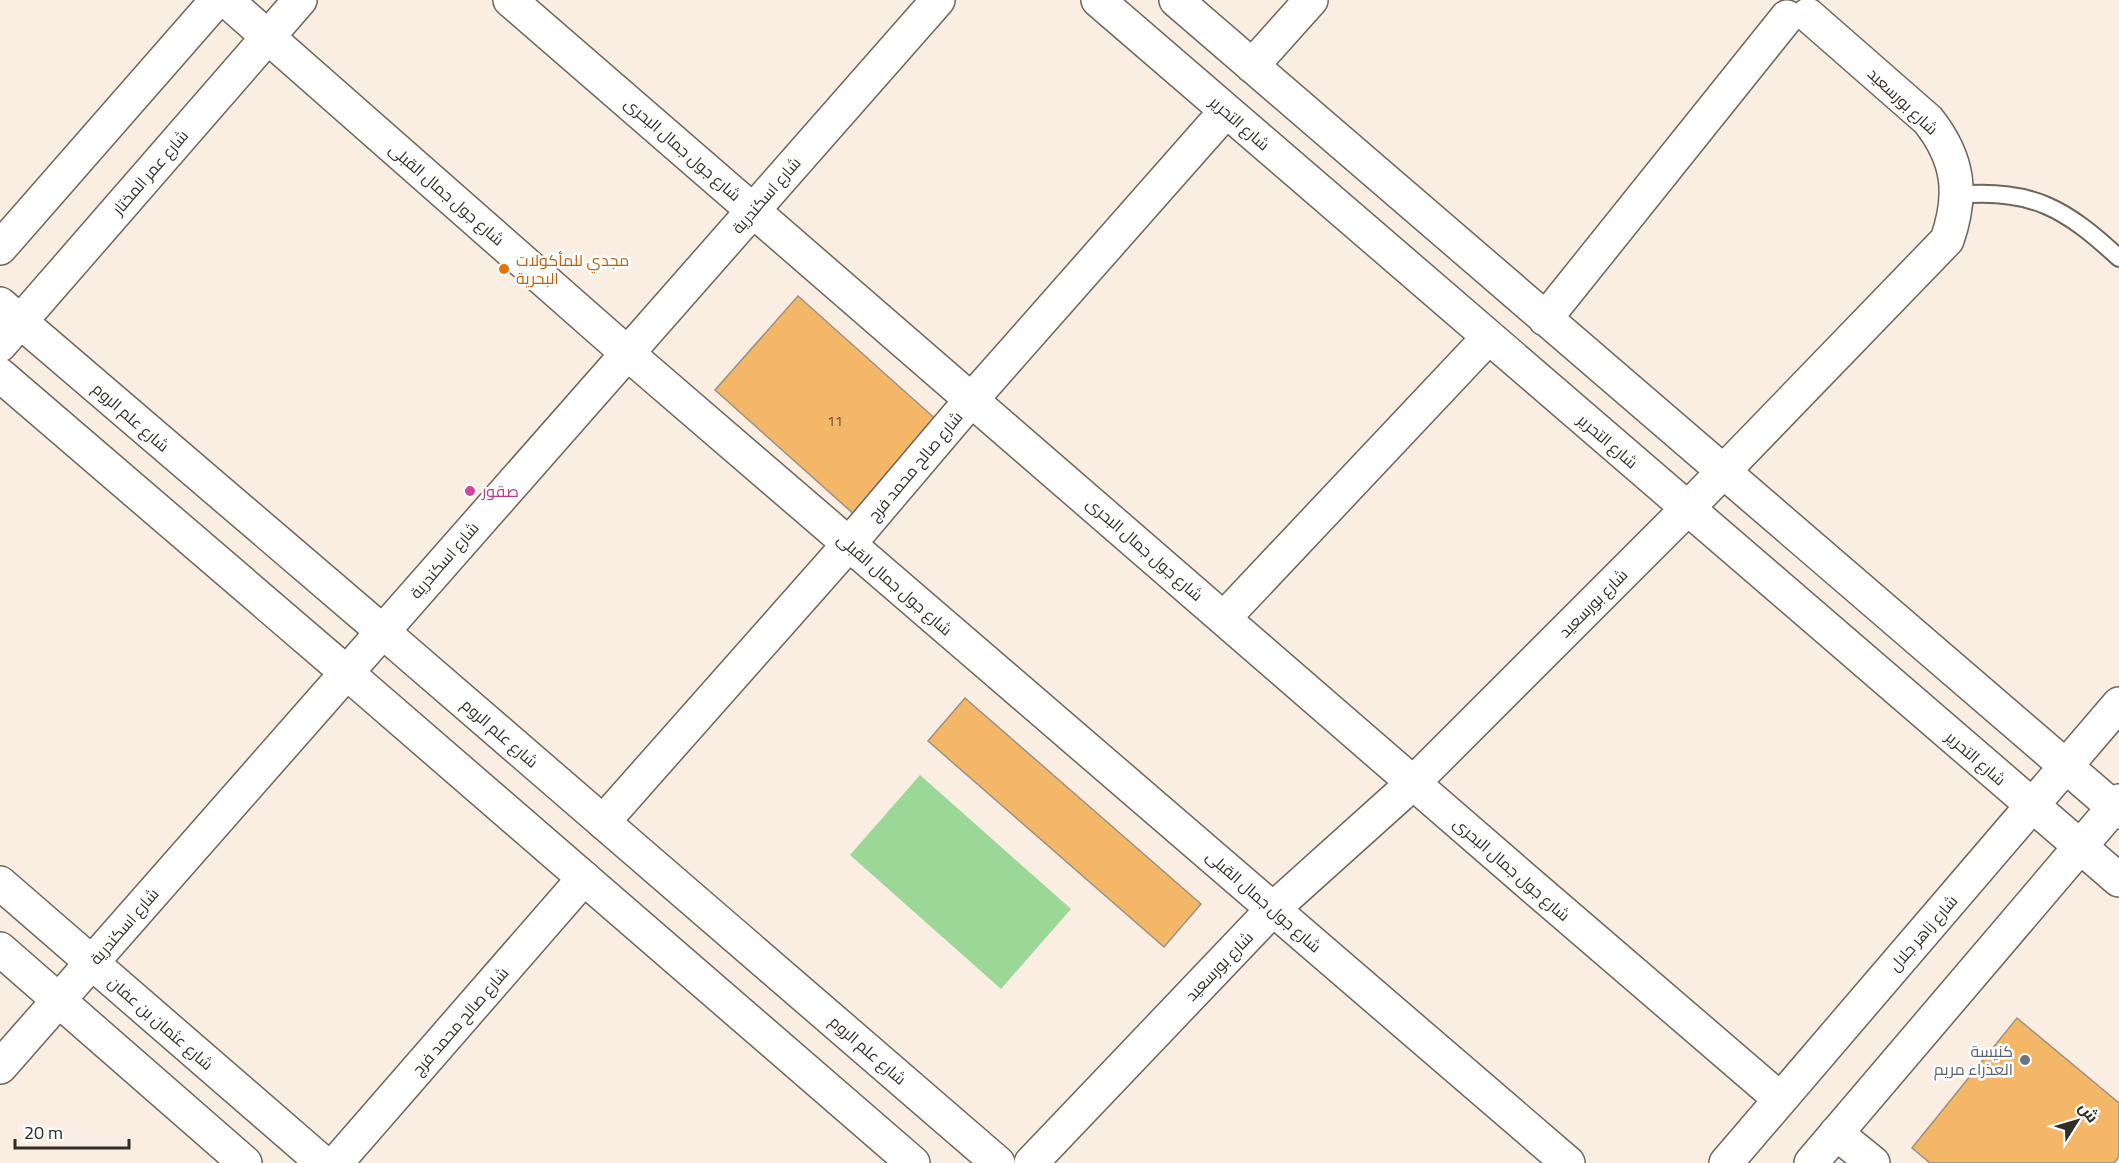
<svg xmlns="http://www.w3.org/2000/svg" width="2119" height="1163" font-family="Georgia,Cairo,serif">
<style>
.green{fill:#9bd897}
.building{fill:#f3b767;stroke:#9b9185;stroke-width:1.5}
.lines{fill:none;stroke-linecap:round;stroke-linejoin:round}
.lane-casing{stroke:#6e655a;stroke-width:20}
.street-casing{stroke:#6e655a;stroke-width:36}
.secondary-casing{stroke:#6e655a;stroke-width:36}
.lane{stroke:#fff;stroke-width:16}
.street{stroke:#fff;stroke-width:33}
.secondary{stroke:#fff;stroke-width:33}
.food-dot{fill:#e8710a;stroke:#fff;stroke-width:2}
.hotel-dot{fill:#d1479c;stroke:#fff;stroke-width:2}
.worship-dot{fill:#6b7280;stroke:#fff;stroke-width:2}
.labels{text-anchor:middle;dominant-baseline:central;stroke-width:5;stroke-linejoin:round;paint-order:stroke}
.number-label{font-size:14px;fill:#625038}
.street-label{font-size:16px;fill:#312d28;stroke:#fff}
.food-label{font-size:16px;fill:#c56008;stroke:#fff;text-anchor:start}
.hotel-label{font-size:16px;fill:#b23c85;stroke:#fff;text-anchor:start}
.worship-label{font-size:16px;fill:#5b616d;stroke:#fff;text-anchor:end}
</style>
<rect width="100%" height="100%" fill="#f9eee1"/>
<!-- green -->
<path class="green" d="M 920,775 L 1071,909 L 1001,989 L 850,855 Z"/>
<!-- building -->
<path class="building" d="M 798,296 L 940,423 L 856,516 L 715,390 Z
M 965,698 L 1201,904 L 1164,947 L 928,741 Z
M 2017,1018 L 2119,1103 L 2119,1157 L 2114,1163 L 1930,1163 L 1912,1148 Z"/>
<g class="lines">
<defs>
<path id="lane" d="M 1957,195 C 2032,188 2066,209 2119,258"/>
<path id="street" d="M 226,0 L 627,353 L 1568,1163
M 510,0 C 934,367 1355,735 1780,1099
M 1098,0 L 2119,880
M 1176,0 L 2119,812
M 1252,66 L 1311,0
M 0,248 L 217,0
M 0,304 L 382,631
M 1545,319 L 1787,17
M 0,345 L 300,0
M 0,375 L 347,673
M 1224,618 L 1488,338
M 603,822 L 849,544 L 972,399 L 1226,111
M 0,883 L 323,1163
M 0,949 L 245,1163
M 1836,1133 L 1873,1163
M 336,1163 L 584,878
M 1031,1163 L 1273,909 L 1412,784 L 1687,509 L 1947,240 C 1963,194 1959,159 1928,120 L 1808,15
M 1726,1163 L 2119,704
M 1811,1163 L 2119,801"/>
<path id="secondary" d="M 382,631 L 998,1163
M 347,673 L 913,1163
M 0,1067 L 938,0"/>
</defs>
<!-- lane casing -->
<use href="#lane" class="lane-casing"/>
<!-- street casing -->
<use href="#street" class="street-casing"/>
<!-- secondary casing -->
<use href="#secondary" class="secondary-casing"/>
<!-- lane -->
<use href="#lane" class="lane"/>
<!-- street -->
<use href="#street" class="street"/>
<!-- secondary -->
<use href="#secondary" class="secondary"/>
</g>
<!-- markers -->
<circle class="food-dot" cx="504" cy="269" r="6"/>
<circle class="hotel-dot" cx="470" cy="491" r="6"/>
<circle class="worship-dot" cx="2025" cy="1060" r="6"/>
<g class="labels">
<!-- number labels -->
<g class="number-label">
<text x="835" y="421">11</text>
</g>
<!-- street labels -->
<g class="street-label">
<text transform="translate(1903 101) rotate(43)">شارع بورسعيد</text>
<text transform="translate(1240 123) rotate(41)">شارع التحرير</text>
<text transform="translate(683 149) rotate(41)">شارع جول جمال البحرى</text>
<text transform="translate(150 172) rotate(-49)">شارع عمر المختار</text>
<text transform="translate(447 194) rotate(41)">شارع جول جمال القبلى</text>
<text transform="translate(766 195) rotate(-49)">شارع اسكندرية</text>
<text transform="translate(131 417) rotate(41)">شارع علم الروم</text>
<text transform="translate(1608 441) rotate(41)">شارع التحرير</text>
<text transform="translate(915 466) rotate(-50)">شارع صالح محمد فرج</text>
<text transform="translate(1145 549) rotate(41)">شارع جول جمال البحرى</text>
<text transform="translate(444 560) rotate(-49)">شارع اسكندرية</text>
<text transform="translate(895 584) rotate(41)">شارع جول جمال القبلى</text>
<text transform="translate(1593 603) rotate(-45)">شارع بورسعيد</text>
<text transform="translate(500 733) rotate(41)">شارع علم الروم</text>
<text transform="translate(1976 758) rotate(41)">شارع التحرير</text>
<text transform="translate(1512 869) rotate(41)">شارع جول جمال البحرى</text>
<text transform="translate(1264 901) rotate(41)">شارع جول جمال القبلى</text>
<text transform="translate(124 926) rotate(-49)">شارع اسكندرية</text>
<text transform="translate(1923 933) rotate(-49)">شارع زاهر جلال</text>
<text transform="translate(1219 966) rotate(-46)">شارع بورسعيد</text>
<text transform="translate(460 1021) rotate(-49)">شارع صالح محمد فرج</text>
<text transform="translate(161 1023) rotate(41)">شارع عثمان بن عفان</text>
<text transform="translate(868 1050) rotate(41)">شارع علم الروم</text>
</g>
<!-- food labels -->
<g class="food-label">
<text x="516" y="260">مجدي للمأكولات<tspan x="516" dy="18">البحرية</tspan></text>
</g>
<!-- hotel labels -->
<g class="hotel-label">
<text x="482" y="491">صقور</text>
</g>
<!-- worship labels -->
<g class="worship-label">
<text x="2013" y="1051">كنيسة<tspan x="2013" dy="18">العذراء مريم</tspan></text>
</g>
</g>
<!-- north arrow -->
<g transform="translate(2077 1121) rotate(53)" stroke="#ffffff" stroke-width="4.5" paint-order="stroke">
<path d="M0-4.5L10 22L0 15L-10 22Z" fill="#312d28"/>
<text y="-9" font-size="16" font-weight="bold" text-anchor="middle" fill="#312d28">ش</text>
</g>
<!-- scale -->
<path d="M15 1139v9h114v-9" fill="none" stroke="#312d28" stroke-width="3"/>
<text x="24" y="1139" font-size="18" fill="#312d28" stroke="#ffffff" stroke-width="4.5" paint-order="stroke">20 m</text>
</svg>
